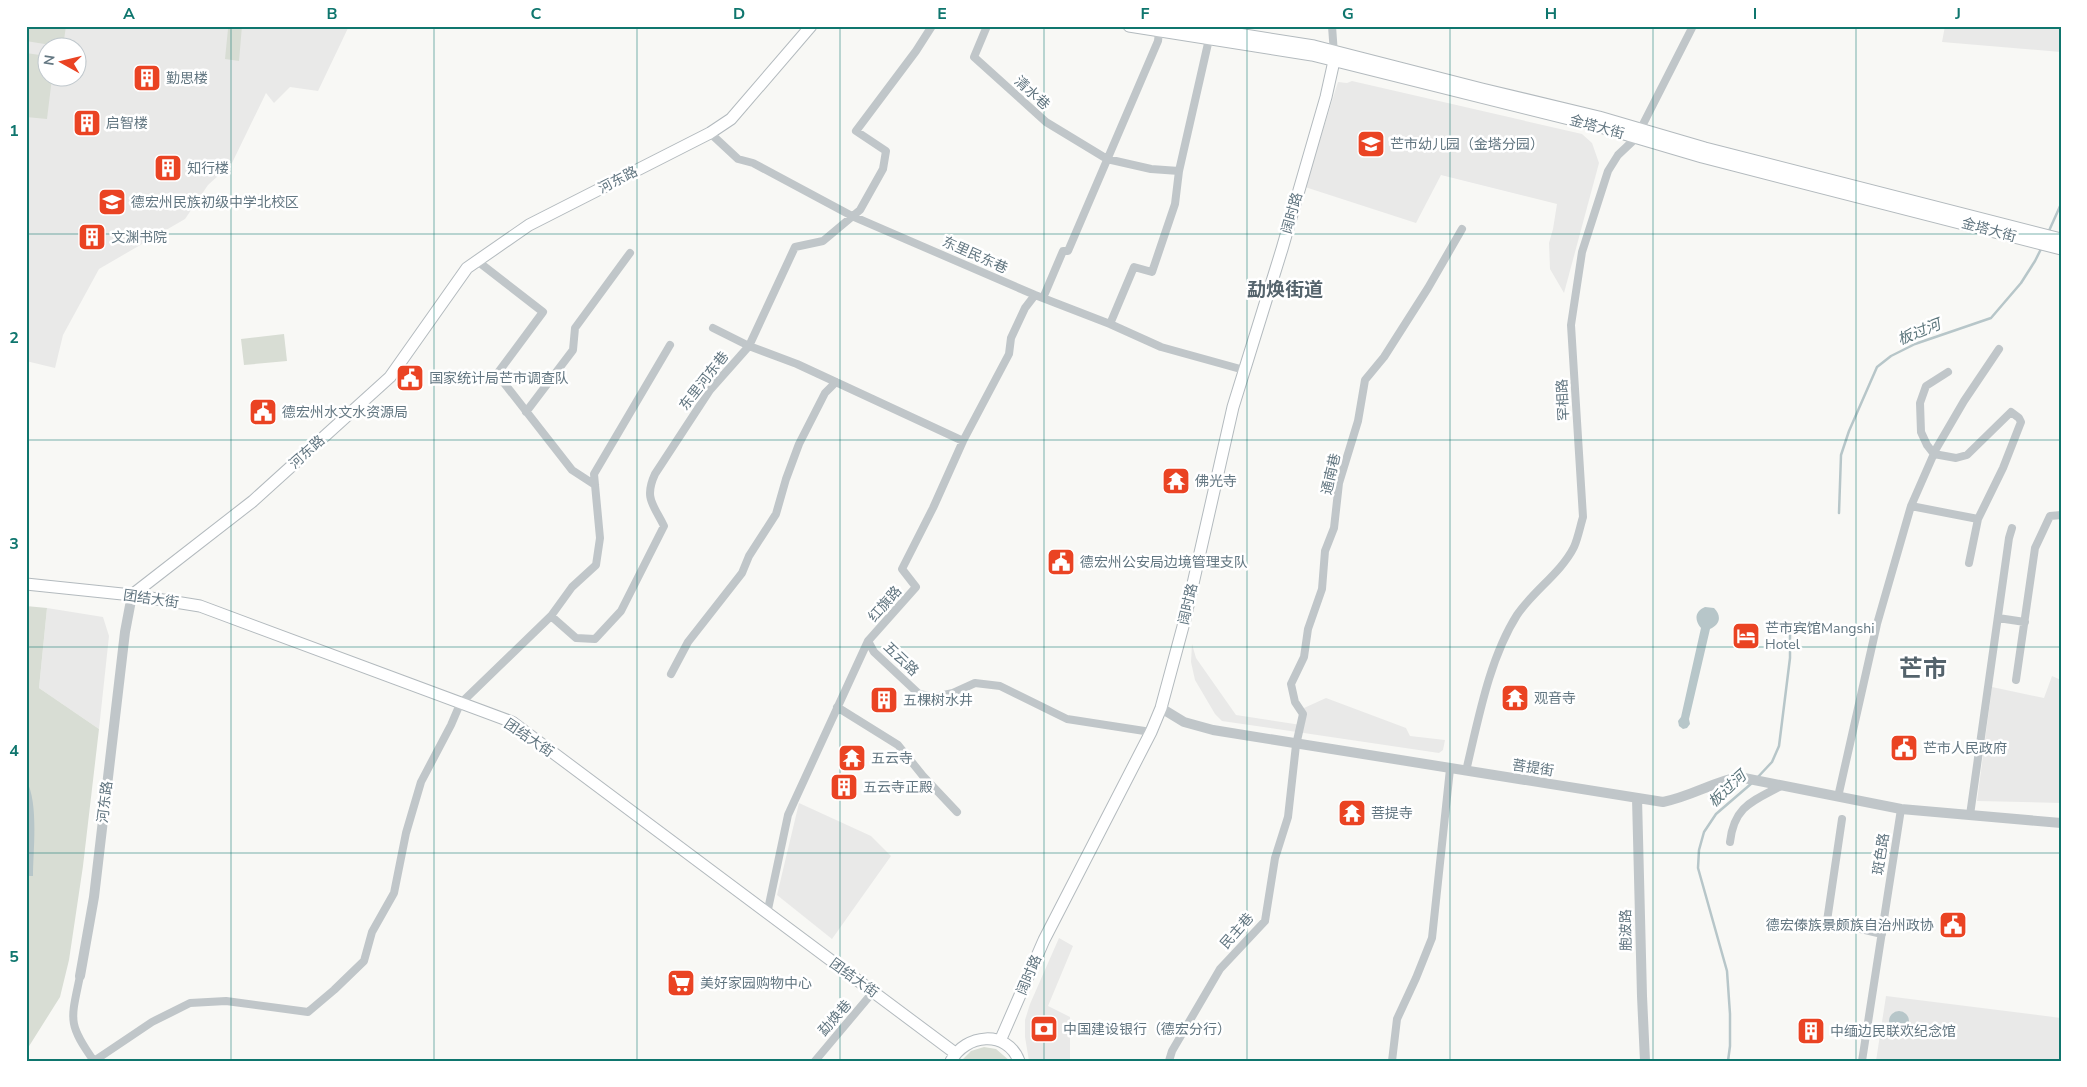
<svg xmlns="http://www.w3.org/2000/svg" width="2087" height="1087" font-family="'Nunito Sans','Noto Sans SC',sans-serif">
<style>
.built{fill:#e9e9e8;fill-rule:evenodd}
.green{fill:#d8ddd4}
.water{fill:#b7c6c9}
.lines{fill:none;stroke-linecap:round;stroke-linejoin:round}
.stream{stroke:#b7c6c9;stroke-width:2.5}
.secondary-casing{stroke:#b3babe;stroke-width:13}
.minor{stroke:#c0c6c9;stroke-width:8}
.tertiary{stroke:#c0c6c9;stroke-width:10}
.secondary{stroke:#fff;stroke-width:11}
.grid{fill:none;stroke:#0f766e;stroke-width:1;stroke-opacity:0.55}
.labels{text-anchor:middle;dominant-baseline:central;stroke-width:5;stroke-linejoin:round;paint-order:stroke}
.poi-label{font-size:14px;fill:#627681;stroke:#fff;text-anchor:start}
.street-label{font-size:14px;fill:#627681;stroke:#fff}
.water-label{font-size:15px;font-style:italic;fill:#5c767c;stroke:#fff}
.district-label{font-size:19px;font-weight:bold;fill:#54636c;stroke:#fff}
.town-label{font-size:24px;font-weight:bold;fill:#54636c;stroke:#fff}
.neatline{fill:none;stroke:#0f766e;stroke-width:2}
.grid-label{font-size:16px;text-anchor:middle;font-weight:bold;fill:#0f766e}
</style>
<rect width="100%" height="100%" fill="#f8f8f5"/>
<!-- built -->
<path class="built" d="M 26,26 L 349,26 L 318,91 L 290,87 L 274,103 L 266,93 L 232,163 L 208,185 L 185,219 L 99,269 L 63,335 L 55,368 L 26,361 ZM 48,48 L 78,48 L 78,78 L 48,78 Z
M 1945,26 L 2061,26 L 2061,52 L 1942,42 Z
M 1352,81 L 1582,134 L 1592,143 L 1599,163 L 1564,293 L 1550,269 L 1549,243 L 1553,229 L 1557,204 L 1441,175 L 1416,223 L 1305,187 L 1338,82 L 1347,83 Z
M 47,608 L 103,617 L 109,636 L 99,729 L 39,688 Z
M 1192,644 L 1196,658 L 1236,715 L 1301,725 L 1304,708 L 1326,698 L 1406,728 L 1410,736 L 1445,740 L 1443,750 L 1439,753 L 1222,721 L 1215,714 L 1195,680 L 1191,662 Z
M 2052,676 L 2061,680 L 2061,803 L 1977,801 L 1992,687 L 2044,698 Z
M 799,803 L 871,836 L 891,856 L 832,939 L 777,895 Z
M 1059,938 L 1073,946 L 1048,1006 L 1070,1017 L 1070,1061 L 1029,1061 L 1025,1037 L 1025,1020 L 1030,1004 Z
M 1886,996 L 2061,1018 L 2061,1061 L 1876,1061 Z"/>
<!-- green -->
<path class="green" d="M 26,26 L 66,26 L 63,47 L 26,41 Z
M 209,26 L 242,26 L 239,61 L 225,59 L 228,29 Z
M 26,53 L 47,56 L 48,78 L 52,78 L 47,119 L 26,117 Z
M 284,334 L 287,361 L 244,365 L 241,339 Z
M 26,606 L 47,608 L 39,688 L 99,729 L 83,866 L 69,960 L 60,997 L 26,1051 Z
M 984,1047 L 996,1049 L 1010,1061 L 961,1061 L 971,1051 Z"/>
<!-- water -->
<path class="water" d="M 1705,607 L 1714,608 C 1722,616 1720,625 1710,629 L 1689,719 L 1690,724 L 1687,728 L 1683,729 L 1679,726 L 1678,721 L 1681,717 L 1701,628 C 1694,620 1695,611 1705,607 Z
M 26,780 C 39,802 33,851 33,876 L 26,876 Z
M1889 1021a10 10 0 1 1 20 0a10 10 0 1 1-20 0Z"/>
<g class="lines">
<!-- stream -->
<path class="stream" d="M 2048,233 L 2061,204
M 1839,513 L 1841,455 L 1849,431 L 1877,367 L 1891,356 L 1915,344 L 1991,318 L 2021,283 L 2035,261 L 2042,247
M 1757,778 L 1772,762 L 1779,746 L 1790,658 L 1790,625
M 1728,1061 L 1730,1046 L 1730,1014 L 1727,971 L 1698,868 L 1699,850 L 1704,832 L 1716,814 L 1752,783"/>
<defs>
<path id="secondary" d="M 1129,26 L 1312,55 L 1597,126 L 1702,157 L 2061,249
M 1188,26 L 1314,46 L 1482,89 L 1599,117 L 1705,148 L 2061,239
M 26,584 L 132,595 L 200,606 L 512,722 L 955,1053
M 132,595 L 253,501 L 390,377 L 467,268 L 529,225 L 710,133 L 731,119 L 811,26
M 1000,1041 L 1044,940 L 1151,732 L 1161,708 L 1185,619 L 1233,407 L 1282,249 L 1326,97 L 1334,61
M 951,1061 C 965,1034 1007,1029 1019,1061"/>
</defs>
<!-- secondary casing -->
<use href="#secondary" class="secondary-casing"/>
<!-- minor -->
<path class="minor" d="M 987,26 L 974,57 L 1046,122 L 1107,159 L 1151,169 L 1179,171
M 1332,26 L 1334,54
M 710,133 L 738,159 L 753,163 L 852,216 L 1035,295 L 1110,324 L 1161,347 L 1244,370
M 476,260 L 543,312 L 497,374 L 572,470 L 595,485
M 1043,298 L 1063,251 L 1068,251 L 1158,41 L 1159,32
M 1110,324 L 1134,267 L 1152,272 L 1175,204 L 1179,171 L 1209,39
M 713,328 L 749,346 L 797,364 L 963,441
M 1948,372 L 1926,386 L 1920,403 L 1921,432 L 1927,445 L 1934,454 L 1956,458 L 1967,455 L 2011,412 L 2019,418 L 2021,422 L 2003,468 L 1978,519 L 1969,563
M 526,412 L 573,350 L 575,328 L 630,253
M 1911,506 L 1978,519
M 551,616 L 576,638 L 595,639 L 621,611 L 664,526 C 653,504 644,498 655,474 L 710,390 L 749,346 L 795,247 L 823,241 L 860,210 L 883,169 L 886,151 L 856,131 L 916,51 L 932,26
M 1998,618 L 2025,622
M 868,641 L 874,652 L 919,694 L 935,697 L 953,693 L 975,683 L 1000,686 L 1067,719 L 1151,732
M 671,674 L 688,642 L 742,573 L 749,556 L 776,514 L 786,479 L 799,444 L 825,393 L 836,382
M 2016,680 L 2035,548 L 2050,516 L 2061,515
M 837,707 L 898,745 L 923,776 L 957,812
M 1466,771 C 1478,721 1489,659 1517,615 C 1533,591 1561,573 1574,547 C 1578,538 1580,527 1583,517 L 1571,325 L 1582,252 L 1608,171 L 1618,155 L 1636,138 L 1693,26
M 1838,797 L 1877,624 L 1911,506 L 1936,449 L 1964,401 L 1999,349
M 1970,815 L 2009,538 L 2012,528
M 1842,819 L 1827,921 L 1882,934
M 1730,842 C 1734,806 1753,801 1781,786
M 767,914 L 788,815 L 868,641 L 916,587 L 902,569 L 933,508 L 963,441 L 1009,354 L 1011,338 L 1025,308 L 1035,295
M 80,976 C 71,1020 67,1023 94,1061
M 94,1061 L 152,1022 L 190,1003 L 226,1001 L 308,1012 L 334,990 L 364,961 L 372,932 L 394,893 L 406,833 L 421,782 L 451,725 L 460,704 L 551,616 L 572,587 L 596,565 L 600,538 L 594,474 L 670,345
M 815,1061 L 873,992
M 1169,1061 L 1172,1051 L 1220,969 L 1265,921 L 1275,858 L 1288,817 L 1296,745 L 1303,714 L 1295,702 L 1291,684 L 1304,657 L 1308,629 L 1322,589 L 1325,551 L 1334,528 L 1339,483 L 1358,421 L 1365,380 L 1384,357 L 1428,288 L 1462,229
M 1392,1061 L 1397,1019 L 1416,978 L 1432,938 L 1450,769
M 1862,1061 L 1901,809"/>
<!-- tertiary -->
<path class="tertiary" d="M 1161,708 L 1184,722 L 1213,730 L 1663,802 C 1690,797 1713,782 1739,777 L 1901,809 L 2061,823
M 1637,798 L 1642,996 L 1645,1061
M 80,976 L 94,897 L 125,632 L 132,595"/>
<!-- secondary -->
<use href="#secondary" class="secondary"/>
</g>
<!-- grid -->
<path class="grid" d="M 231,26 L 231,1061M 434,26 L 434,1061M 637,26 L 637,1061M 840,26 L 840,1061M 1044,26 L 1044,1061M 1247,26 L 1247,1061M 1450,26 L 1450,1061M 1653,26 L 1653,1061M 1856,26 L 1856,1061M 26,234 L 2061,234M 26,440 L 2061,440M 26,647 L 2061,647M 26,853 L 2061,853"/>
<!-- icons -->
<defs>
<symbol id="building-square" viewBox="-11 -11 22 22"><rect x="-9" y="-9" width="18" height="18" rx="4" fill="#ea4323" stroke="#fff"/><path d="M-4-6H4V6H1V3H-1V6H-4ZM-2.5-4.3h1.7v1.8h-1.7ZM.8-4.3h1.7v1.8H.8ZM-2.5-1h1.7V.8h-1.7ZM.8-1h1.7V.8H.8Z" fill="#fff"/></symbol>
<symbol id="school-square" viewBox="-11 -11 22 22"><rect x="-9" y="-9" width="18" height="18" rx="4" fill="#ea4323" stroke="#fff"/><path d="M0-5L7-2L0 1L-7-2ZM-4 1L0 2.5L4 1V4Q0 6-4 4Z" fill="#fff"/></symbol>
<symbol id="civic-square" viewBox="-11 -11 22 22"><rect x="-9" y="-9" width="18" height="18" rx="4" fill="#ea4323" stroke="#fff"/><path d="M-.6-6.5H3V-4.5H.6V-3L4-1V1h2V6H-6V1h2V-1L-.6-3ZM-1.2 2.5V6h2.4V2.5Z" fill="#fff"/></symbol>
<symbol id="temple-square" viewBox="-11 -11 22 22"><rect x="-9" y="-9" width="18" height="18" rx="4" fill="#ea4323" stroke="#fff"/><path d="M0-6L5-2H3V0L6.5 2.5H4V6H1.5V3h-3V6H-4V2.5H-6.5L-3 0V-2H-5Z" fill="#fff"/></symbol>
<symbol id="hotel-square" viewBox="-11 -11 22 22"><rect x="-9" y="-9" width="18" height="18" rx="4" fill="#ea4323" stroke="#fff"/><path d="M-6-4.5h1.5V1H6V5H4.5V3h-9V5H-6ZM-4 0a1.8 1.8 0 1 1 3.6 0ZM.5 0V-2.5h3Q6-2.5 6 0Z" fill="#fff"/></symbol>
<symbol id="supermarket-square" viewBox="-11 -11 22 22"><rect x="-9" y="-9" width="18" height="18" rx="4" fill="#ea4323" stroke="#fff"/><path d="M-6-5.5h2.5l.6 2H6L4.5 2H-2.5L-4.4-4H-6ZM-1.5 3.2a1.3 1.3 0 1 0 .1 0ZM3 3.2a1.3 1.3 0 1 0 .1 0Z" fill="#fff"/></symbol>
<symbol id="bank-square" viewBox="-11 -11 22 22"><rect x="-9" y="-9" width="18" height="18" rx="4" fill="#ea4323" stroke="#fff"/><path d="M-6-4H6V4H-6ZM0-2.3a2.3 2.3 0 1 0 0 4.6a2.3 2.3 0 1 0 0-4.6Z" fill="#fff"/></symbol>
</defs>
<g fill-rule="evenodd">
<use href="#building-square" x="131" y="62" width="32" height="32"/>
<use href="#building-square" x="71" y="107" width="32" height="32"/>
<use href="#school-square" x="1355" y="128" width="32" height="32"/>
<use href="#building-square" x="152" y="152" width="32" height="32"/>
<use href="#school-square" x="96" y="186" width="32" height="32"/>
<use href="#building-square" x="76" y="221" width="32" height="32"/>
<use href="#civic-square" x="394" y="362" width="32" height="32"/>
<use href="#civic-square" x="247" y="396" width="32" height="32"/>
<use href="#temple-square" x="1160" y="465" width="32" height="32"/>
<use href="#civic-square" x="1045" y="546" width="32" height="32"/>
<use href="#hotel-square" x="1730" y="620" width="32" height="32"/>
<use href="#temple-square" x="1499" y="682" width="32" height="32"/>
<use href="#building-square" x="868" y="684" width="32" height="32"/>
<use href="#civic-square" x="1888" y="732" width="32" height="32"/>
<use href="#temple-square" x="836" y="742" width="32" height="32"/>
<use href="#building-square" x="828" y="771" width="32" height="32"/>
<use href="#temple-square" x="1336" y="797" width="32" height="32"/>
<use href="#civic-square" x="1937" y="909" width="32" height="32"/>
<use href="#supermarket-square" x="665" y="967" width="32" height="32"/>
<use href="#bank-square" x="1028" y="1013" width="32" height="32"/>
<use href="#building-square" x="1795" y="1015" width="32" height="32"/>
</g>
<g class="labels">
<!-- poi labels -->
<g class="poi-label">
<text x="166" y="78">勤思楼</text>
<text x="106" y="123">启智楼</text>
<text x="1390" y="144">芒市幼儿园（金塔分园）</text>
<text x="187" y="168">知行楼</text>
<text x="131" y="202">德宏州民族初级中学北校区</text>
<text x="111" y="237">文渊书院</text>
<text x="429" y="378">国家统计局芒市调查队</text>
<text x="282" y="412">德宏州水文水资源局</text>
<text x="1195" y="481">佛光寺</text>
<text x="1080" y="562">德宏州公安局边境管理支队</text>
<text x="1765" y="628">芒市宾馆Mangshi<tspan x="1765" dy="16">Hotel</tspan></text>
<text x="1534" y="698">观音寺</text>
<text x="903" y="700">五棵树水井</text>
<text x="1923" y="748">芒市人民政府</text>
<text x="871" y="758">五云寺</text>
<text x="863" y="787">五云寺正殿</text>
<text x="1371" y="813">菩提寺</text>
<text x="1934" y="925" text-anchor="end">德宏傣族景颇族自治州政协</text>
<text x="700" y="983">美好家园购物中心</text>
<text x="1063" y="1029">中国建设银行（德宏分行）</text>
<text x="1830" y="1031">中缅边民联欢纪念馆</text>
</g>
<!-- street labels -->
<g class="street-label">
<text transform="translate(1032 93) rotate(42)">清水巷</text>
<text transform="translate(1597 127) rotate(15)">金塔大街</text>
<text transform="translate(618 180) rotate(-27)">河东路</text>
<text transform="translate(1292 213) rotate(-74)">阔时路</text>
<text transform="translate(1989 230) rotate(15)">金塔大街</text>
<text transform="translate(975 255) rotate(24)">东里民东巷</text>
<text transform="translate(704 381) rotate(-52)">东里河东巷</text>
<text transform="translate(1563 400) rotate(-93)">罕相路</text>
<text transform="translate(307 452) rotate(-42)">河东路</text>
<text transform="translate(1331 474) rotate(-77)">通南巷</text>
<text transform="translate(151 599) rotate(8)">团结大街</text>
<text transform="translate(885 604) rotate(-49)">红旗路</text>
<text transform="translate(1188 604) rotate(-77)">阔时路</text>
<text transform="translate(901 659) rotate(44)">五云路</text>
<text transform="translate(529 738) rotate(34)">团结大街</text>
<text transform="translate(1533 768) rotate(9)">菩提街</text>
<text transform="translate(105 802) rotate(-83)">河东路</text>
<text transform="translate(1881 854) rotate(-81)">斑色路</text>
<text transform="translate(1626 930) rotate(-91)">胞波路</text>
<text transform="translate(1237 931) rotate(-49)">民主巷</text>
<text transform="translate(1029 975) rotate(-67)">阔时路</text>
<text transform="translate(854 978) rotate(36)">团结大街</text>
<text transform="translate(835 1018) rotate(-49)">勐焕巷</text>
</g>
<!-- water labels -->
<g class="water-label">
<text transform="translate(1919 332) rotate(-22)">板过河</text>
<text transform="translate(1727 789) rotate(-43)">板过河</text>
</g>
<!-- district labels -->
<g class="district-label">
<text x="1285" y="290">勐焕街道</text>
</g>
<!-- town labels -->
<g class="town-label">
<text x="1923" y="669">芒市</text>
</g>
</g>
<!-- border -->
<rect width="2087" height="1087" fill="none" stroke="#ffffff" stroke-width="55"/>
<!-- north arrow -->
<g transform="translate(62 62) rotate(278)"><circle r="24" fill="#ffffff" stroke="#c0c8cd"/>
<path d="M0-4L9 19L0 12L-9 19Z" fill="#ea4323"/>
<text y="-8" font-size="14" font-weight="bold" text-anchor="middle" fill="#627681">N</text>
</g>
<rect x="28" y="28" width="2032" height="1032" class="neatline"/>
<g class="grid-label">
<text x="129" y="19">A</text>
<text x="332" y="19">B</text>
<text x="536" y="19">C</text>
<text x="739" y="19">D</text>
<text x="942" y="19">E</text>
<text x="1145" y="19">F</text>
<text x="1348" y="19">G</text>
<text x="1551" y="19">H</text>
<text x="1755" y="19">I</text>
<text x="1958" y="19">J</text>
<text x="14" y="136">1</text>
<text x="14" y="343">2</text>
<text x="14" y="549">3</text>
<text x="14" y="756">4</text>
<text x="14" y="962">5</text>
</g>
</svg>
